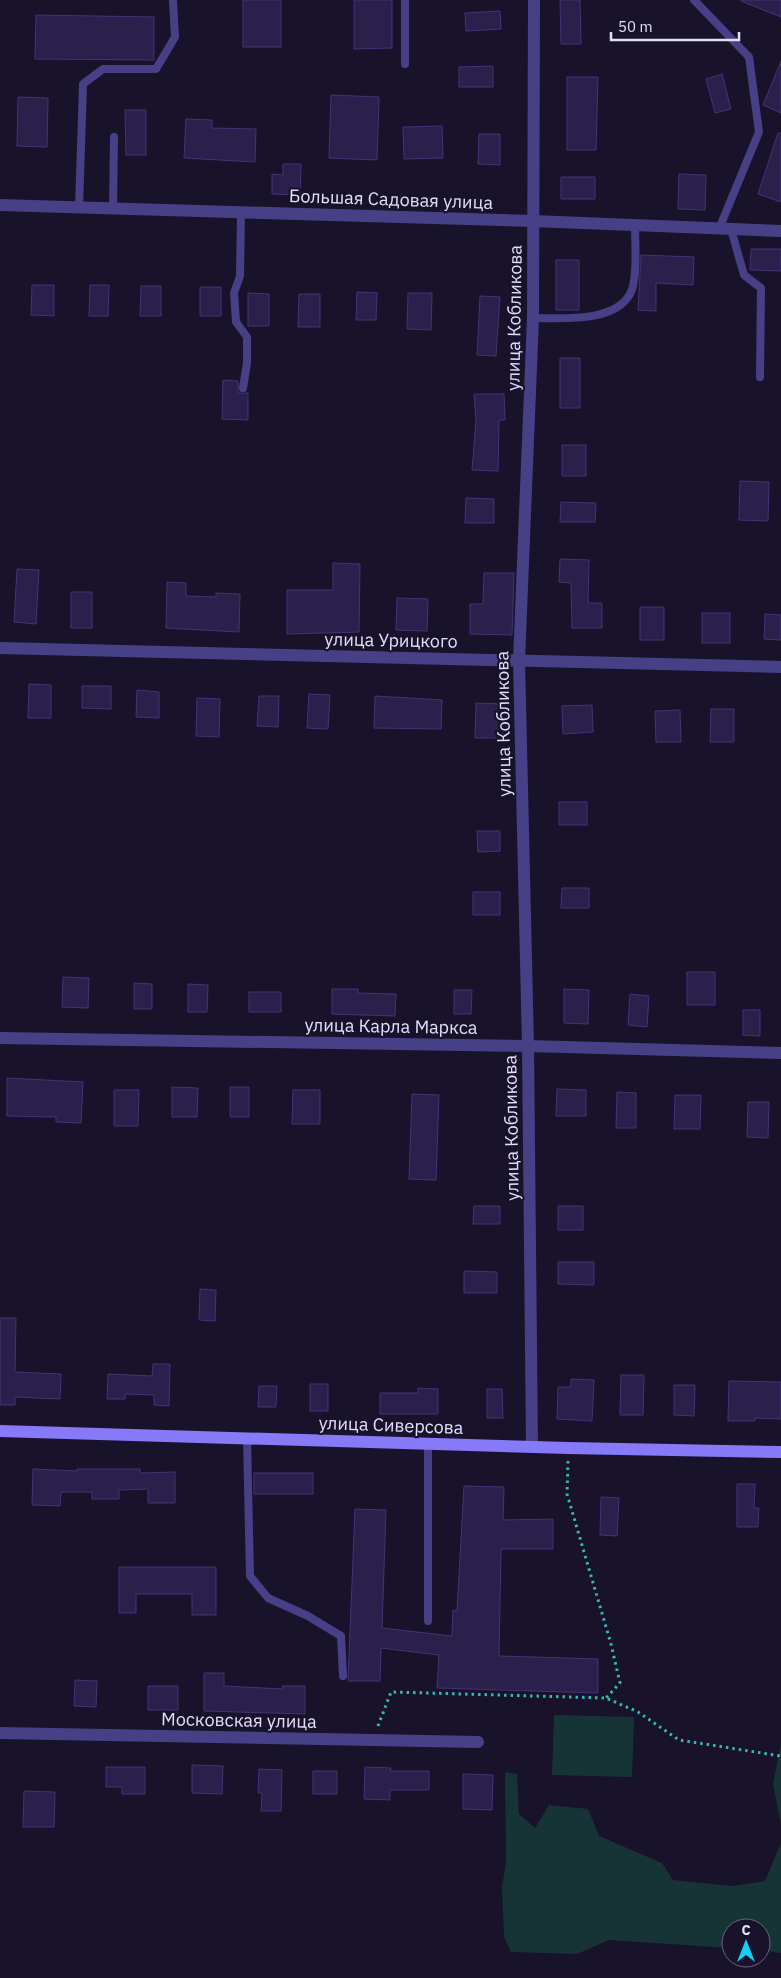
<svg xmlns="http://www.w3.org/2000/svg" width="781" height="1978" font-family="'IBM Plex Sans',sans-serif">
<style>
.green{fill:#163435}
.building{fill:#2b1f4b;stroke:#453376}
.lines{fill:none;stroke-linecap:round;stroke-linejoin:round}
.path{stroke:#37b7b8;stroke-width:3;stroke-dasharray:2.5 4;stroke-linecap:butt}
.lane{stroke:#484087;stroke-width:8}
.street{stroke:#484087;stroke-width:12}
.secondary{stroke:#867af9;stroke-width:12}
.labels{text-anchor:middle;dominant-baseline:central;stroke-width:4.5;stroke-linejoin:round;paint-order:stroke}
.street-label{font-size:18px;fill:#e4defd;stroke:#18132b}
</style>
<rect width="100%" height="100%" fill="#18132b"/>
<!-- green -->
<path class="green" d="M 554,1715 L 634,1717 L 632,1777 L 552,1775 Z
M 781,1744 L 781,1824 L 773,1784 Z
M 505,1772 L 517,1774 L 519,1814 L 535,1828 L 549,1805 L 588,1809 L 599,1836 L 662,1863 L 673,1880 L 732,1886 L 765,1881 L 781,1843 L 781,1953 L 761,1950 L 761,1928 L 731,1928 L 731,1948 L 609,1940 L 577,1954 L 511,1952 L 504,1937 L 502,1887 L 506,1863 Z"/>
<!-- building -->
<path class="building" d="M 243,0 L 281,0 L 281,47 L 243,47 Z
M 354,0 L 392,0 L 392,48 L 354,49 Z
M 560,0 L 580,0 L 581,44 L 561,44 Z
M 741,0 L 781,0 L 781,17 L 741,1 Z
M 500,11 L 501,29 L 466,31 L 465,13 Z
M 36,15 L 154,17 L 154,60 L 35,59 Z
M 781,61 L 781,113 L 763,105 Z
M 493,66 L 493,87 L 459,87 L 459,67 Z
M 722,74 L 731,109 L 715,113 L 706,79 Z
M 567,77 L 598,77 L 596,150 L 567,150 Z
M 331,95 L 379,97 L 377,160 L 329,158 Z
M 18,97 L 48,98 L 47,147 L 17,146 Z
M 125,110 L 146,110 L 146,155 L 126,155 Z
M 186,119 L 212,120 L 212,128 L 256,129 L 255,162 L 184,158 Z
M 442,126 L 443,158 L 404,159 L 403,127 Z
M 778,133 L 781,133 L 781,202 L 758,194 Z
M 479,134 L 500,134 L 500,165 L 478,164 Z
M 283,164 L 301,164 L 300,195 L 272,194 L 272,174 L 283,175 Z
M 679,174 L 706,175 L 705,210 L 678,209 Z
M 561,177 L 595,177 L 595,199 L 561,199 Z
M 751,249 L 781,249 L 781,271 L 750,270 Z
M 641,255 L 694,257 L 693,285 L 656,283 L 656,311 L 638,310 Z
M 556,260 L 579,260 L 579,310 L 556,310 Z
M 32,285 L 54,285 L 54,316 L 31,315 Z
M 90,285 L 109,285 L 108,316 L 89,316 Z
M 141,286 L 161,286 L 161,316 L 140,316 Z
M 200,287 L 221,287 L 221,316 L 200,316 Z
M 357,292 L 377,293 L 376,320 L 356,320 Z
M 248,293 L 269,294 L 269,326 L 248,326 Z
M 408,293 L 432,293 L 431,330 L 407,329 Z
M 299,294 L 320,294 L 320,327 L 298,327 Z
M 480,296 L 500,297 L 496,356 L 477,355 Z
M 560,358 L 580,358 L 580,408 L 560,408 Z
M 223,380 L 238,381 L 238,393 L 248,393 L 248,420 L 222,419 Z
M 474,394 L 504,394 L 505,420 L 499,420 L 498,471 L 472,470 L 476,420 Z
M 562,445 L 586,445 L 586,476 L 562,476 Z
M 740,481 L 769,482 L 768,521 L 739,520 Z
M 466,498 L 494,499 L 494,523 L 465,523 Z
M 561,502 L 596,503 L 595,522 L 560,522 Z
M 560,559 L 589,560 L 588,603 L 602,603 L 602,628 L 572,628 L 571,583 L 559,582 Z
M 333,563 L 360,564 L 359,632 L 287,634 L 287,590 L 333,590 Z
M 17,569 L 39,570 L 36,624 L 14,622 Z
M 484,573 L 514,573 L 512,635 L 470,634 L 470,604 L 483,604 Z
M 167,582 L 186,583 L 186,596 L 216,597 L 216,593 L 240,594 L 239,632 L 166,628 Z
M 71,592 L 92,592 L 92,628 L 71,628 Z
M 397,598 L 428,599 L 427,631 L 396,630 Z
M 640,607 L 664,607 L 664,640 L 640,640 Z
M 702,613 L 730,613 L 730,643 L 702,643 Z
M 765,614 L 781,615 L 781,640 L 764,639 Z
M 29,684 L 51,685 L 51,718 L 28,718 Z
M 82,686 L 111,686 L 111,709 L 82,708 Z
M 137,690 L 159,692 L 159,718 L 136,717 Z
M 309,694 L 330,695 L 328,729 L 307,728 Z
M 259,696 L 279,696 L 278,727 L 257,726 Z
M 375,696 L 442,700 L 441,729 L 374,728 Z
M 197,698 L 220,699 L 219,737 L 196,736 Z
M 476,703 L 503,704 L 502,738 L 475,738 Z
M 592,705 L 593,732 L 563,734 L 562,706 Z
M 711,709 L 734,709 L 734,742 L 710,742 Z
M 680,710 L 681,742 L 656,742 L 655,711 Z
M 559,802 L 587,802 L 587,825 L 559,825 Z
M 477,831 L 500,831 L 500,851 L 478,852 Z
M 562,888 L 589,888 L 589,908 L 561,908 Z
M 473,892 L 500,892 L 500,915 L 473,915 Z
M 687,972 L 715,972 L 715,1005 L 687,1005 Z
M 63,977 L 89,978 L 88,1008 L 62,1007 Z
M 134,983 L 152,984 L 152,1009 L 134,1009 Z
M 188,984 L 208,985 L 207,1012 L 188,1012 Z
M 332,989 L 358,989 L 358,993 L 396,994 L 395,1016 L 332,1014 Z
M 564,989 L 589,990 L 588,1024 L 564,1023 Z
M 454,990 L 472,990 L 471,1014 L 454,1014 Z
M 249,992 L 281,992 L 281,1012 L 249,1012 Z
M 630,994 L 649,996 L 647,1027 L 628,1025 Z
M 743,1010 L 760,1010 L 760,1036 L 743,1035 Z
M 7,1078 L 83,1082 L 81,1123 L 56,1122 L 56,1117 L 7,1116 Z
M 172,1087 L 198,1088 L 197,1117 L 172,1117 Z
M 230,1087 L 249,1087 L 249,1117 L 230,1117 Z
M 557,1089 L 586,1090 L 586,1116 L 556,1116 Z
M 114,1090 L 139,1090 L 138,1126 L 114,1126 Z
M 293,1090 L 320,1090 L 320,1124 L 292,1124 Z
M 617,1092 L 636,1093 L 636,1128 L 616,1128 Z
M 412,1094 L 439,1095 L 436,1180 L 409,1179 Z
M 675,1095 L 701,1095 L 700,1129 L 674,1129 Z
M 748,1102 L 769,1102 L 768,1138 L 747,1137 Z
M 474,1206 L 500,1206 L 500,1224 L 473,1224 Z
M 558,1206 L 583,1206 L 583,1230 L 558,1230 Z
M 558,1262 L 594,1262 L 594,1285 L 558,1284 Z
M 464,1271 L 497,1272 L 497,1293 L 464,1293 Z
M 200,1289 L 216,1290 L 215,1321 L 199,1320 Z
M 0,1318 L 16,1318 L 15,1372 L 61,1374 L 60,1399 L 15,1397 L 15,1405 L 0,1405 Z
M 153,1364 L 170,1364 L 169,1406 L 154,1405 L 154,1395 L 125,1394 L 125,1399 L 107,1399 L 108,1374 L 152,1376 Z
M 621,1375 L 644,1375 L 643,1415 L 620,1415 Z
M 571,1379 L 594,1380 L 592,1421 L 557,1419 L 558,1387 L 571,1387 Z
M 729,1381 L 781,1382 L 781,1419 L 755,1418 L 755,1421 L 728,1421 Z
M 310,1384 L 328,1384 L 328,1411 L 310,1411 Z
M 674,1385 L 695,1385 L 694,1416 L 674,1415 Z
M 259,1386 L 277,1386 L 276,1407 L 258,1407 Z
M 418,1388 L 438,1389 L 438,1414 L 380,1414 L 380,1393 L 418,1393 Z
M 487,1389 L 502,1389 L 503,1418 L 487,1418 Z
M 33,1469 L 77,1471 L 77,1469 L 140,1469 L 140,1473 L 175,1472 L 175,1503 L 148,1503 L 148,1489 L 119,1490 L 119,1499 L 92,1499 L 92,1492 L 61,1492 L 60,1506 L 32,1505 Z
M 254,1473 L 313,1473 L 313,1494 L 254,1494 Z
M 737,1484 L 755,1484 L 754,1508 L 759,1508 L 758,1527 L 737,1527 Z
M 464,1486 L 504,1487 L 503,1520 L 553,1519 L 553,1549 L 501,1549 L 499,1656 L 598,1659 L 598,1693 L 437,1688 L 439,1655 L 381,1648 L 380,1681 L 348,1681 L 355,1509 L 386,1510 L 382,1628 L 452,1636 L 453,1610 L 457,1611 Z
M 601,1497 L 619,1498 L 617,1536 L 600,1535 Z
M 119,1567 L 216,1567 L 216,1615 L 192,1615 L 192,1594 L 136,1594 L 136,1613 L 119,1613 Z
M 204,1673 L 224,1673 L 224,1686 L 283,1689 L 282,1686 L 305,1686 L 305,1714 L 204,1711 Z
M 75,1680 L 97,1681 L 96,1707 L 74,1706 Z
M 148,1686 L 178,1686 L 178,1710 L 148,1710 Z
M 192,1765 L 223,1766 L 222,1794 L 192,1793 Z
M 106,1767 L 145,1767 L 145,1794 L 122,1794 L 122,1787 L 106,1787 Z
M 365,1767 L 391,1768 L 390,1771 L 429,1771 L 429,1790 L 390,1790 L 390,1800 L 364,1799 Z
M 259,1769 L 282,1770 L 281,1811 L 261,1811 L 262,1793 L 258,1793 Z
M 313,1771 L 337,1771 L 337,1794 L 313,1794 Z
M 463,1774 L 493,1775 L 492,1810 L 463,1809 Z
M 24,1791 L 55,1792 L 54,1827 L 23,1827 Z"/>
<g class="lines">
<!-- path -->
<path class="path" d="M 568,1461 L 567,1494 L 611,1644 L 620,1683 L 606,1698
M 378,1726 L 391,1692 L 606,1698 L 638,1712 L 679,1740 L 781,1756"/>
<!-- lane -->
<path class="lane" d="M 405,0 L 405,64
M 694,0 L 749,57 L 759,132 L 719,229
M 79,208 L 83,84 L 103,69 L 156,69 L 175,37 L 173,0
M 113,208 L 114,137
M 241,212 L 240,276 L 234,293 L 236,322 L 247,337 L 247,363 L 243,388
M 731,229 L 744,275 L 761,288 L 760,377
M 533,318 C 562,318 614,323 630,294 C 638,280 635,242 635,225
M 247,1438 L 250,1576 L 268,1598 L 308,1616 L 341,1636 L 343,1676
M 428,1621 L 428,1444"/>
<!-- street -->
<path class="street" d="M 0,205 L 533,221 L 781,231
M 0,648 L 781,667
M 0,1038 L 528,1046 L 781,1053
M 532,1447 L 528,1046 L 519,660 L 533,318 L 534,0
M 0,1733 L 478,1742"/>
<!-- secondary -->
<path class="secondary" d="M 0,1431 L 568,1448 L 781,1452"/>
</g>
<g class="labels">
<!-- street labels -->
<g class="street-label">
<text transform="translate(391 199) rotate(2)">Большая Садовая улица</text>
<text transform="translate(514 318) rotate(-89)">улица Кобликова</text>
<text transform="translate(391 640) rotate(1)">улица Урицкого</text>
<text transform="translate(503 724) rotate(-91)">улица Кобликова</text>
<text transform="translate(391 1026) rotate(1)">улица Карла Маркса</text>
<text transform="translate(511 1128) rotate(-91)">улица Кобликова</text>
<text transform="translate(391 1425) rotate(2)">улица Сиверсова</text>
<text transform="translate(239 1720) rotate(1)">Московская улица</text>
</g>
</g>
<!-- north arrow -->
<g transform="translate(746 1943)"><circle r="24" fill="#18132b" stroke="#6a647f"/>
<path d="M0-4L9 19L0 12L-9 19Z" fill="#14cef4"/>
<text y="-8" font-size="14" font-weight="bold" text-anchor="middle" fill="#e4defd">С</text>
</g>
<!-- scale -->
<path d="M611 32v8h128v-8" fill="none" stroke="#e4defd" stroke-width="2.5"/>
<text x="618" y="32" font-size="15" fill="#e4defd" stroke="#18132b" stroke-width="4" paint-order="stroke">50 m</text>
</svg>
